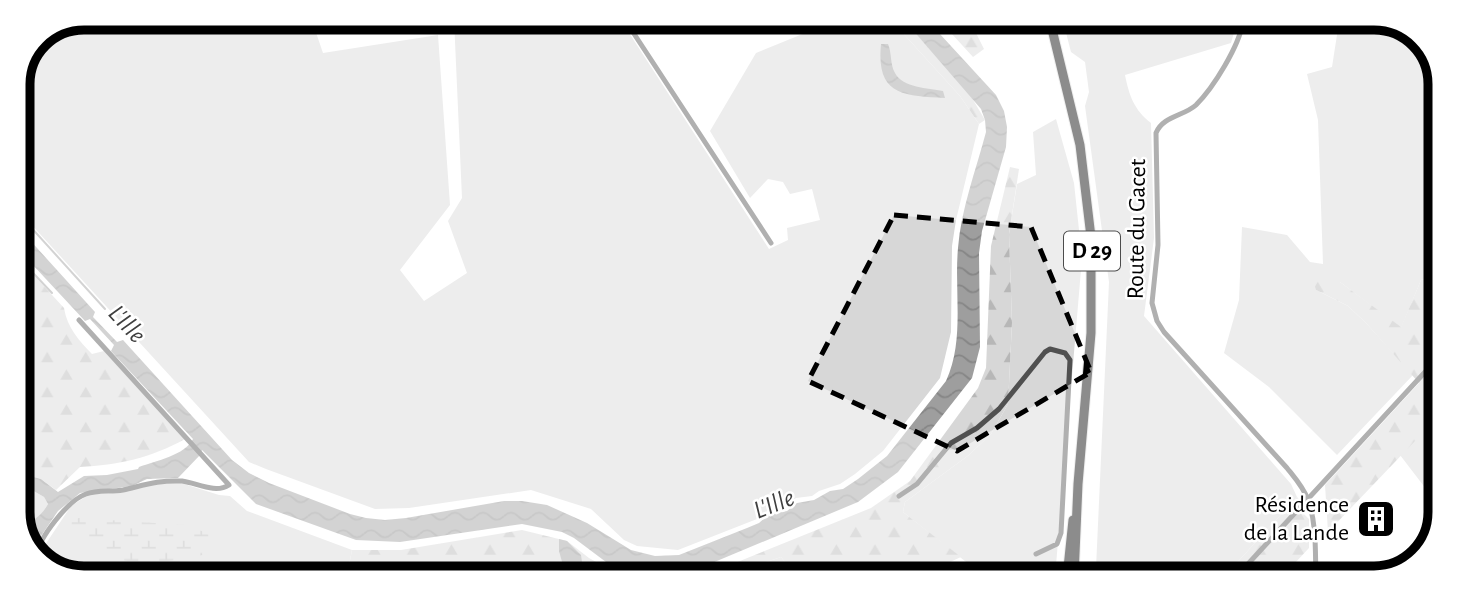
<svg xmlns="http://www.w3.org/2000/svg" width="1458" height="596" font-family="'Alegreya Sans',sans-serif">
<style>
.grass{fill:#d7d7d7}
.forest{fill:url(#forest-firs)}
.wetland{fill:url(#wetland-marsh)}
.water{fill:url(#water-waves)}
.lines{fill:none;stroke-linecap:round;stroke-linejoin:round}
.stream{stroke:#9e9e9e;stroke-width:2}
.primary-casing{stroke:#dbdbdb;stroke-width:11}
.minor{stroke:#505050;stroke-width:5}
.primary{stroke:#000;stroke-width:9}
.marked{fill:none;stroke:#000;stroke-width:5;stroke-dasharray:14 9;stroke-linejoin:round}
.labels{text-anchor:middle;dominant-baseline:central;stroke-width:5;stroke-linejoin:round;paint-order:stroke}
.shield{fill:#fff;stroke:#4c4c4c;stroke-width:2}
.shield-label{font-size:23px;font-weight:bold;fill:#000}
.street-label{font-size:24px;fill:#000;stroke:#fff}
.poi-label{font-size:24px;fill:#000;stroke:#fff;text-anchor:end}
.water-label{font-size:26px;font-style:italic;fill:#3f3f3f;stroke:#fff}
.rim{fill:none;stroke:#000;stroke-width:9}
</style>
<defs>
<pattern id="forest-firs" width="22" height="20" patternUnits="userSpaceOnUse" patternTransform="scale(1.75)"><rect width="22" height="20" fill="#d7d7d7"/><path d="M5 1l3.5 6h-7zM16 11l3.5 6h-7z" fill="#b7b7b7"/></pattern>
<pattern id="wetland-marsh" width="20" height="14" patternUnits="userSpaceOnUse" patternTransform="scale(1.75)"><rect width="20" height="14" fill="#d7d7d7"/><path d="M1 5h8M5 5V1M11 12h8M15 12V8" fill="none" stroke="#b7b7b7"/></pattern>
<pattern id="water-waves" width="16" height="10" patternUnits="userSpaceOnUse" patternTransform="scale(1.75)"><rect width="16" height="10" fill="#9e9e9e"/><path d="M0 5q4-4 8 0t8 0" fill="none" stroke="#868686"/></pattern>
</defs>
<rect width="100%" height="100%" fill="#fff"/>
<!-- grass -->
<path class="grass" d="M 83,18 L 184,18 L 186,26 L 244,18 L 311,18 L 323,53 L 438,35 L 450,205 L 400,270 L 424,301 L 467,273 L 448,221 L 462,198 L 454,19 L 620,19 L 769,249 L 788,240 L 787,228 L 820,220 L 812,189 L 790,194 L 783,182 L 768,179 L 750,198 L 710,131 L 756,53 L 837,20 L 891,20 L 960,96 L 979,124 L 956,220 L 952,246 L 951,332 L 940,378 L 883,451 L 855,474 L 840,484 L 819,491 L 812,496 L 796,498 L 784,506 L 771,508 L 757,519 L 678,550 L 637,546 L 624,540 L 591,509 L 531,490 L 409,508 L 375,509 L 266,469 L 249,462 L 18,210 L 18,80 L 37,37 Z
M 1063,21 L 1237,22 L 1231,43 L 1125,75 C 1129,95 1134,110 1151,123 L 1154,238 L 1144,316 L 1291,484 L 1297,497 L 1223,578 L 1087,577 L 1096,568 L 1109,282 L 1085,106 L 1089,92 L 1085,62 L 1071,52 Z
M 1339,22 L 1399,22 L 1427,44 L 1440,79 L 1438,275 L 1421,280 L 1401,328 L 1340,282 L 1316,290 L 1348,306 L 1366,323 L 1413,375 L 1337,455 L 1269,387 L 1224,353 L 1239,300 L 1242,227 L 1287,235 L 1310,262 L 1323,264 L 1318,120 L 1307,74 L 1332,67 Z
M 1056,119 L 1074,183 L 1082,258 L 1055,577 L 990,577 L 987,566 L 975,569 L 903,512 L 905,502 L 969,455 L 991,434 L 1008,404 L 1012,323 L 1009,234 L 1017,184 L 1036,175 L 1033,132 Z
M 1437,418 L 1436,502 L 1400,455 Z
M 18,482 L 44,497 L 48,504 C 42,515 33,523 21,525 L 18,517 Z
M 181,483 L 219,495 L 230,496 L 247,511 L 352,550 L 347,575 L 59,574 L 42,561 L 43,548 L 71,506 L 90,494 L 120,493 L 146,484 Z
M 781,557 L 796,576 L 725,576 Z"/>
<!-- forest -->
<path class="forest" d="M 891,20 L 905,21 L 969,93 L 985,120 L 979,124 L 960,96 Z
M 940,21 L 970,21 L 984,49 L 973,57 Z
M 1010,167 L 1019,169 L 1009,234 L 1012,323 L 1008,404 L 991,434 L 969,455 L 905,502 L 903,512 L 961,557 L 917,577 L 796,576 L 781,557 L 725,576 L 703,576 L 871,508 L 910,481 L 978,388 L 986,368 L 991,246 Z
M 18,258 L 64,308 C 67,327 79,341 92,354 L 104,351 L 185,439 C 151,458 118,465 80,467 L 56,490 L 41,479 L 22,474 L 18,470 Z
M 1311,273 L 1340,282 L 1401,327 L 1421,280 L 1438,275 L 1437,356 L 1432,362 L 1437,367 L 1437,418 L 1328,532 L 1325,485 L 1419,383 L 1366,323 L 1348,306 L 1316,290 Z
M 1297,497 L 1303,503 L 1304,514 L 1309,519 L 1309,548 L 1281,578 L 1223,578 Z
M 522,530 L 567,541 L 589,558 L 621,576 L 347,575 L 352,550 L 401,550 Z"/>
<!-- wetland -->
<path class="wetland" d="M 79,518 L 185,525 L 207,533 L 214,542 L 206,554 C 185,560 140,566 119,559 C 99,552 84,538 68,526 L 71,520 Z"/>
<!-- water -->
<path class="water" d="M 905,21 L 928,21 L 996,95 L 1004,111 L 1007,127 L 1006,147 L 982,231 L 979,253 L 980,347 L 972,378 L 898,472 L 858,502 L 693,571 L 645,574 L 626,570 L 606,562 L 574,538 L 562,532 L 522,524 L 400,542 L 356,540 L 256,504 L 202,450 L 201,454 L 178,478 L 147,479 L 132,486 L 80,493 L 58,511 L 41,536 L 27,542 L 21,525 C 32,523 42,515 48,504 L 44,497 L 18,482 L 18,470 L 22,474 L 41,479 L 58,492 L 84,476 L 107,475 L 138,469 L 139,467 C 156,461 185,455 193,439 L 111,351 L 114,345 L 90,319 L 85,321 L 18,249 L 18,227 L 95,312 L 93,317 L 117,342 L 123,340 L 232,460 L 249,473 L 269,483 L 350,514 L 366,518 L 385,520 L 406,518 L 504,501 L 522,501 L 547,505 L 587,523 L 631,550 L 655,556 L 679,555 L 747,528 L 759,523 L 768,515 L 787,511 L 797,503 L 814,500 L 830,491 L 843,489 L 858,479 L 887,456 L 946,381 C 965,340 954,292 958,248 C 961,209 976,170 986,132 L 985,120 L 981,109 Z
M 881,44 L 888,44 C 892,53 890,65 895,73 C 903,88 928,88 943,91 L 945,98 C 902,96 876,95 881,44 Z
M 559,539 L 567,541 L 581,555 L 584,576 L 566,576 L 559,551 Z"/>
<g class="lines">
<!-- stream -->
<path class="stream" d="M 18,213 L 105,309
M 18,257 L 52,293"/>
<defs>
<path id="primary" d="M 1050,21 L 1080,145 L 1091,237 L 1091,333 L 1078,484 L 1074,577
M 1067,577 L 1073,520"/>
</defs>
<!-- primary casing -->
<use href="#primary" class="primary-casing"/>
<!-- minor -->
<path class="minor" d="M 625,20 L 771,243
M 1243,22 C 1239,46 1214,87 1196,105 C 1184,116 1163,116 1156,133 L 1158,245 L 1152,303 L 1157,321 L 1164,332 L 1287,468 C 1295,478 1304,488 1308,500 C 1317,524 1315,553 1316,578
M 899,496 L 917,484 L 951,443 L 977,428 L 999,409 L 1045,352 L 1050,349 L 1065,353 L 1070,360 L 1061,533 L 1057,544 L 1036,554
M 36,556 C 39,538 68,500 86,494 C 97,490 111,492 123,490 C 145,485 158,480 182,481 C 197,483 215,494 229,485 L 79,320
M 1235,578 L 1437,359"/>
<!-- primary -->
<use href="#primary" class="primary"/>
</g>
<!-- marked area -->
<path d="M0 0H1458V596H0ZM 894,215 L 1031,227 L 1091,372 L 957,451 L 808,381 Z" fill="#fff" fill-opacity=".55" fill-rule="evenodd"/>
<path class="marked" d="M 894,215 L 1031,227 L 1091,372 L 957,451 L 808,381 Z"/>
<!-- icons -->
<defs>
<symbol id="building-square" viewBox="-11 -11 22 22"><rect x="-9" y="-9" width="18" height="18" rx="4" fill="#000" stroke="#fff"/><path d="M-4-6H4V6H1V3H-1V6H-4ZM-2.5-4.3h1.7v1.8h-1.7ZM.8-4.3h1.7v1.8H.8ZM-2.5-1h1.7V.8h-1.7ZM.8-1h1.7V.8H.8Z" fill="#fff"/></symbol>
</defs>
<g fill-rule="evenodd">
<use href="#building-square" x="1354" y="497" width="44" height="44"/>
</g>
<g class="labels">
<!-- shield labels -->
<rect class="shield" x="1064" y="231.5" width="56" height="39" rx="5"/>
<g class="shield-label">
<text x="1092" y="251">D 29</text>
</g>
<!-- street labels -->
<g class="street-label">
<text transform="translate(1137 229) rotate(-89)">Route du Gacet</text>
</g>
<!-- poi labels -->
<g class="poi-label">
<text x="1349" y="505">Résidence<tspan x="1349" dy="28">de la Lande</tspan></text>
</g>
<!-- water labels -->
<g class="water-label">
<text transform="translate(127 324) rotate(47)">L'Ille</text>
<text transform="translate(774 504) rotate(-21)">L'Ille</text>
</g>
</g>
<!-- crop -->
<path d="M0 0H1458V596H0ZM84 30H1374A54 54 0 0 1 1428 84V512A54 54 0 0 1 1374 566H84A54 54 0 0 1 30 512V84A54 54 0 0 1 84 30Z" fill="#fff" fill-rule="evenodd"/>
<path class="rim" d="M84 30H1374A54 54 0 0 1 1428 84V512A54 54 0 0 1 1374 566H84A54 54 0 0 1 30 512V84A54 54 0 0 1 84 30Z"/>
</svg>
